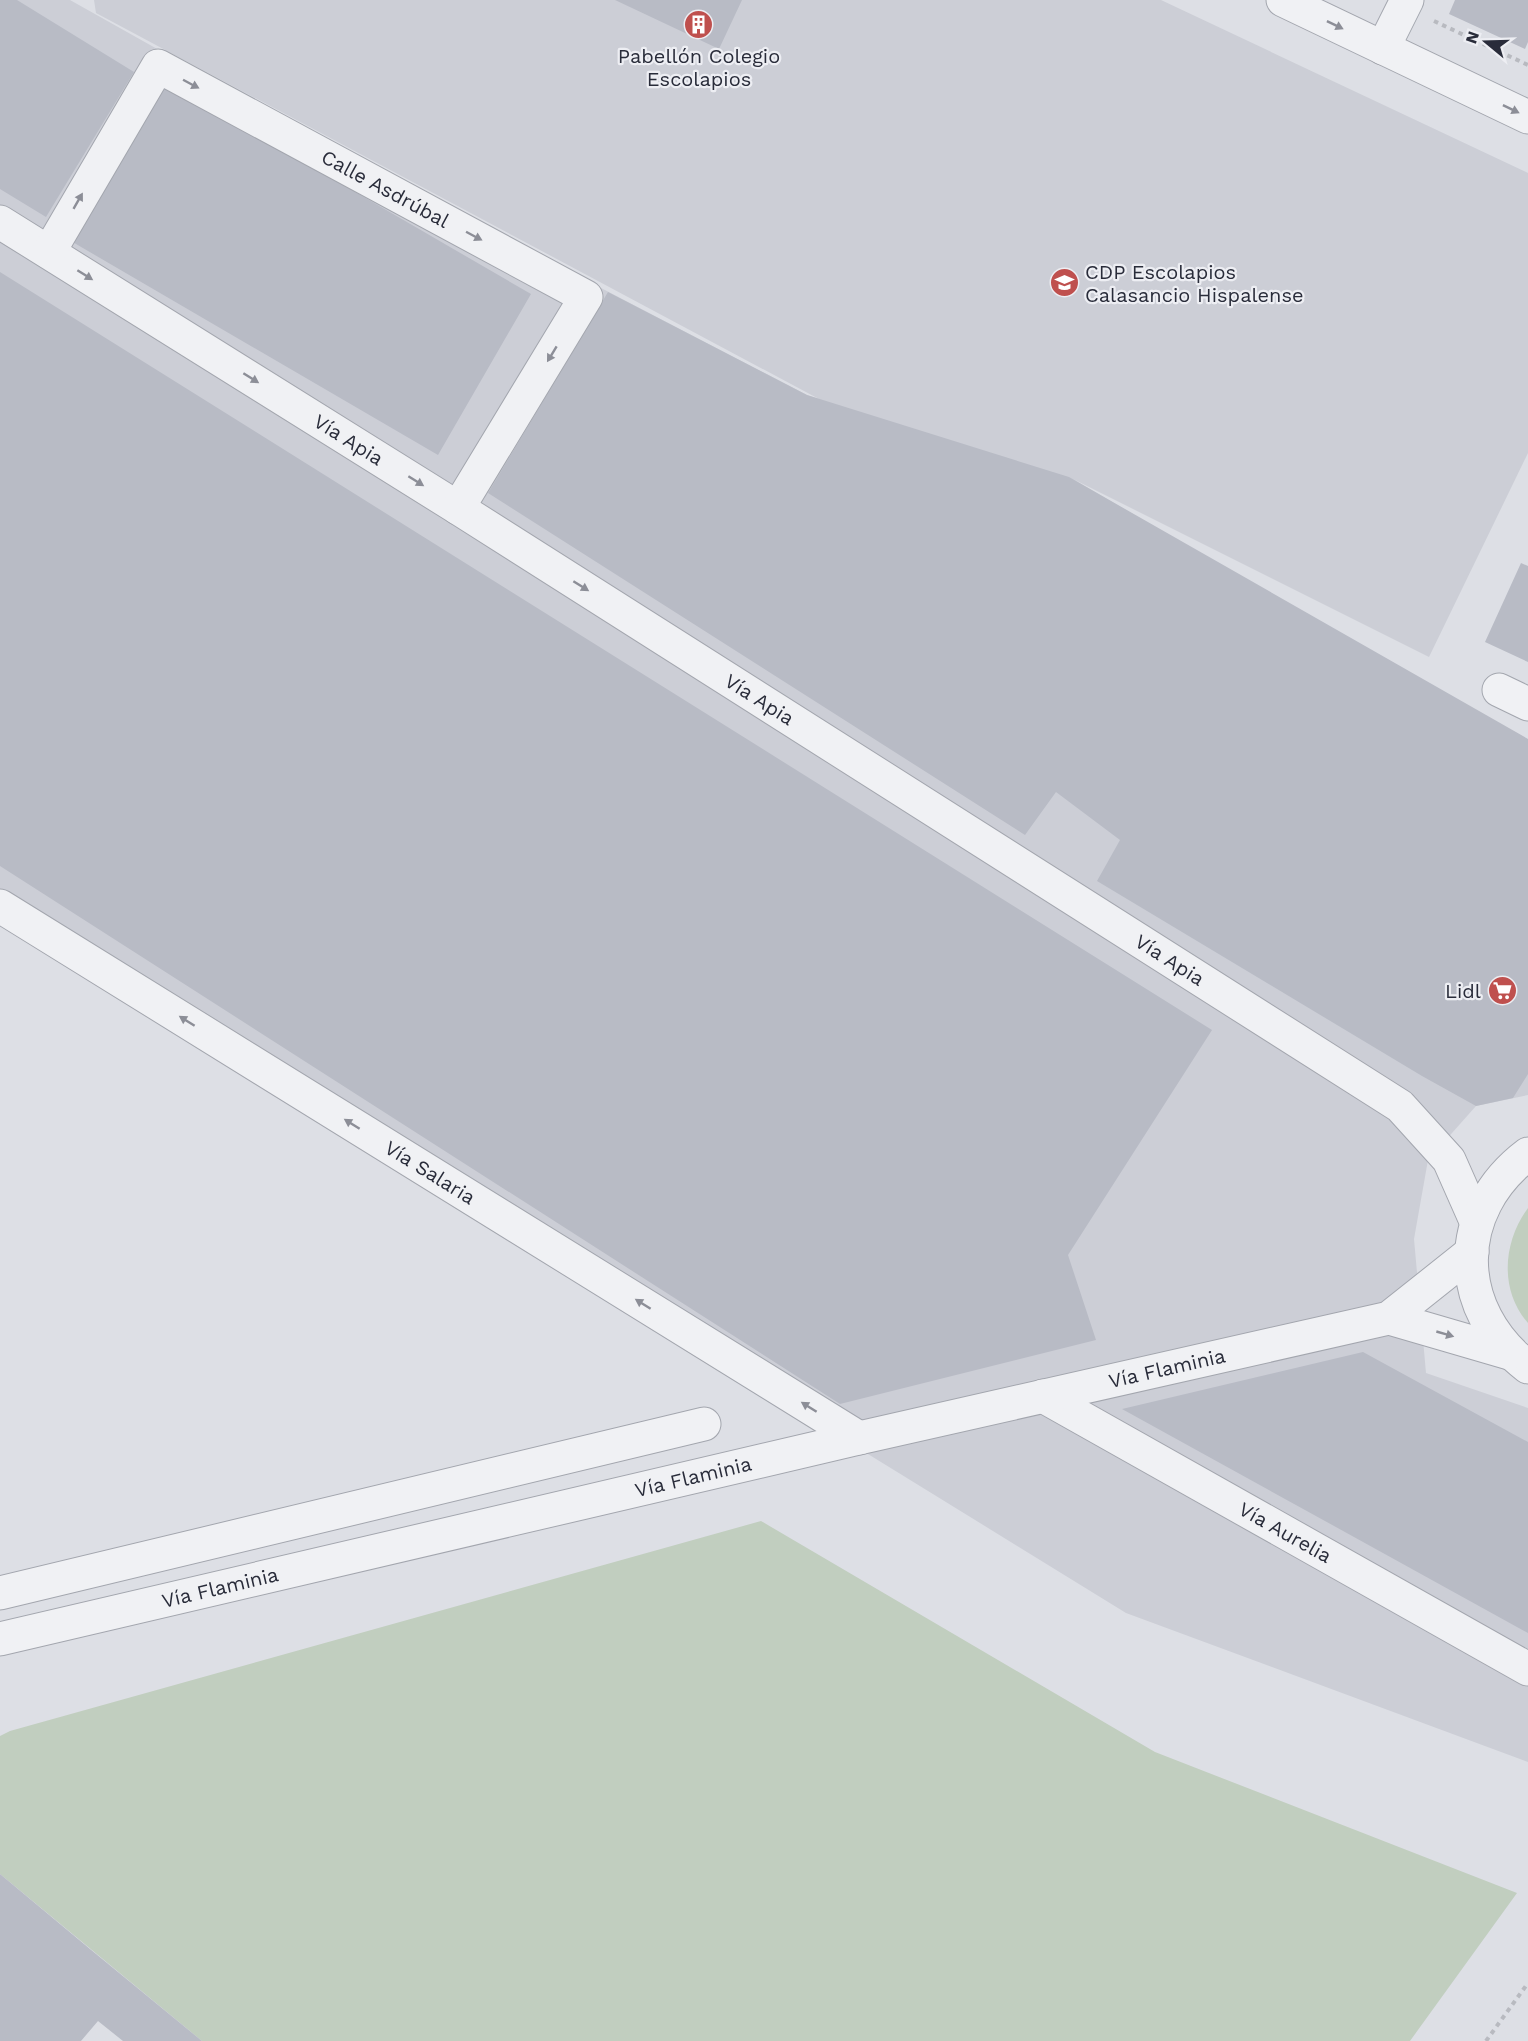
<svg xmlns="http://www.w3.org/2000/svg" width="1528" height="2041" font-family="'Work Sans',sans-serif">
<style>
.built{fill:#ccced6}
.green{fill:#c1cebf}
.building{fill:#b8bbc5}
.lines{fill:none;stroke-linecap:round;stroke-linejoin:round}
.minor-casing{stroke:#a3a6ae;stroke-width:35}
.path{stroke:#b8bac0;stroke-width:4;stroke-dasharray:4.5 4.5;stroke-linecap:butt}
.minor{stroke:#f0f1f4;stroke-width:33}
.oneway{fill:#8c8e97}
.labels{text-anchor:middle;dominant-baseline:central;stroke-width:4.5;stroke-linejoin:round;paint-order:stroke}
.poi-label{font-size:20px;fill:#292c3a;stroke:#edeef3}
.street-label{font-size:20px;fill:#292c3a;stroke:#edeef3}
</style>
<rect width="100%" height="100%" fill="#dddfe5"/>
<!-- built -->
<path class="built" d="M 0,0 L 70,0 L 351,158 L 807,395 L 819,399 L 96,13 L 94,0 L 1161,0 L 1528,173 L 1528,453 L 1429,657 L 1073,479 L 1528,746 L 1528,1095 L 1476,1106 L 1428,1160 L 1414,1239 L 1426,1373 L 1528,1408 L 1528,1762 L 1126,1613 L 0,919 Z"/>
<!-- green -->
<path class="green" d="M 1528,1208 L 1528,1323 C 1499,1290 1503,1242 1528,1208 Z
M 761,1521 L 1155,1752 L 1517,1893 L 1410,2041 L 202,2041 L 0,1874 L 0,1736 L 10,1731 Z"/>
<!-- building -->
<path class="building" d="M 0,0 L 17,0 L 134,72 L 46,217 L 0,189 Z
M 615,0 L 742,0 L 719,49 Z
M 1455,0 L 1528,0 L 1528,42 L 1525,49 L 1449,14 Z
M 157,77 L 531,294 L 438,455 L 64,237 Z
M 0,272 L 1212,1030 L 1068,1255 L 1096,1340 L 840,1404 L 0,866 Z
M 608,292 L 807,395 L 1069,477 L 1528,739 L 1528,1074 L 1513,1098 L 1476,1106 L 1422,1076 L 1097,881 L 1120,840 L 1056,792 L 1025,835 L 488,493 Z
M 1521,563 L 1528,566 L 1528,662 L 1485,642 Z
M 1363,1352 L 1528,1442 L 1528,1633 L 1122,1409 Z
M 0,1874 L 90,1949 L 202,2041 L 123,2041 L 98,2021 L 81,2041 L 0,2041 Z"/>
<g class="lines">
<defs>
<g id="minor">
<path d="M 1283,0 L 1528,117"/>
<path d="M 1383,48 L 1407,0"/>
<path id="s1" d="M 0,222 L 458,508 L 1400,1106 L 1449,1160 L 1476,1221"/>
<path id="s2" d="M 49,252 L 158,66 L 586,297 L 458,508"/>
<path d="M 1499,690 L 1528,704"/>
<path id="s3" d="M 0,906 L 859,1438"/>
<path d="M 1528,1154 C 1452,1211 1453,1310 1528,1367"/>
<path d="M 1389,1318 L 1509,1353"/>
<path id="s4" d="M 1043,1396 L 1528,1669"/>
<path d="M 0,1593 L 704,1424"/>
<path id="s5" d="M 0,1639 L 859,1438 L 1389,1318 L 1472,1252"/>
</g>
</defs>
<!-- minor casing -->
<use href="#minor" class="minor-casing"/>
<!-- path -->
<path class="path" d="M 1434,21 L 1528,65
M 1486,2041 L 1528,1983"/>
<!-- minor -->
<use href="#minor" class="minor"/>
</g>
<!-- one-way arrows -->
<defs><path id="oneway-solid" d="M-6-.8H1V-3.2L6.5 0L1 3.2V.8H-6Z" transform="scale(1.5)"/></defs>
<g class="oneway">
<use href="#oneway-solid" transform="translate(1335 25) rotate(26)"/>
<use href="#oneway-solid" transform="translate(191 84) rotate(28)"/>
<use href="#oneway-solid" transform="translate(1511 109) rotate(26)"/>
<use href="#oneway-solid" transform="translate(78 201) rotate(-60)"/>
<use href="#oneway-solid" transform="translate(474 236) rotate(28)"/>
<use href="#oneway-solid" transform="translate(85 275) rotate(32)"/>
<use href="#oneway-solid" transform="translate(552 354) rotate(121)"/>
<use href="#oneway-solid" transform="translate(251 378) rotate(32)"/>
<use href="#oneway-solid" transform="translate(416 481) rotate(32)"/>
<use href="#oneway-solid" transform="translate(581 586) rotate(32)"/>
<use href="#oneway-solid" transform="translate(187 1021) rotate(-148)"/>
<use href="#oneway-solid" transform="translate(352 1124) rotate(-148)"/>
<use href="#oneway-solid" transform="translate(643 1304) rotate(-148)"/>
<use href="#oneway-solid" transform="translate(1445 1334) rotate(16)"/>
<use href="#oneway-solid" transform="translate(809 1407) rotate(-148)"/>
</g>
<!-- icons -->
<defs>
<symbol id="building-disc" viewBox="-11 -11 22 22"><circle r="9.5" fill="#bf504e" stroke="#edeef3"/><path d="M-4-6H4V6H1V3H-1V6H-4ZM-2.5-4.3h1.7v1.8h-1.7ZM.8-4.3h1.7v1.8H.8ZM-2.5-1h1.7V.8h-1.7ZM.8-1h1.7V.8H.8Z" fill="#fff"/></symbol>
<symbol id="school-disc" viewBox="-11 -11 22 22"><circle r="9.5" fill="#bf504e" stroke="#edeef3"/><path d="M0-5L7-2L0 1L-7-2ZM-4 1L0 2.5L4 1V4Q0 6-4 4Z" fill="#fff"/></symbol>
<symbol id="supermarket-disc" viewBox="-11 -11 22 22"><circle r="9.5" fill="#bf504e" stroke="#edeef3"/><path d="M-6-5.5h2.5l.6 2H6L4.5 2H-2.5L-4.4-4H-6ZM-1.5 3.2a1.3 1.3 0 1 0 .1 0ZM3 3.2a1.3 1.3 0 1 0 .1 0Z" fill="#fff"/></symbol>
</defs>
<g fill-rule="evenodd">
<use href="#building-disc" x="682" y="8" width="33" height="33"/>
<use href="#school-disc" x="1048" y="266" width="33" height="33"/>
<use href="#supermarket-disc" x="1486" y="974" width="33" height="33"/>
</g>
<g class="labels">
<!-- poi labels -->
<g class="poi-label">
<text x="699" y="56">Pabellón Colegio<tspan x="699" dy="23">Escolapios</tspan></text>
<text x="1085" y="272" text-anchor="start">CDP Escolapios<tspan x="1085" dy="23">Calasancio Hispalense</tspan></text>
<text x="1481" y="991" text-anchor="end">Lidl</text>
</g>
<!-- street labels -->
<g class="street-label">
<text stroke="none"><textPath href="#s2" startOffset="474">Calle Asdrúbal</textPath></text>
<text stroke="none"><textPath href="#s1" startOffset="411">Vía Apia</textPath></text>
<text stroke="none"><textPath href="#s1" startOffset="897">Vía Apia</textPath></text>
<text stroke="none"><textPath href="#s1" startOffset="1383">Vía Apia</textPath></text>
<text stroke="none"><textPath href="#s3" startOffset="506">Vía Salaria</textPath></text>
<text stroke="none"><textPath href="#s5" startOffset="1198">Vía Flaminia</textPath></text>
<text stroke="none"><textPath href="#s5" startOffset="712">Vía Flaminia</textPath></text>
<text stroke="none"><textPath href="#s4" startOffset="278">Vía Aurelia</textPath></text>
<text stroke="none"><textPath href="#s5" startOffset="226">Vía Flaminia</textPath></text>
</g>
</g>
<!-- north arrow -->
<g transform="translate(1486 42) rotate(289)" stroke="#edeef3" stroke-width="4.5" paint-order="stroke">
<path d="M0-4.5L10 22L0 15L-10 22Z" fill="#292c3a"/>
<text y="-9" font-size="16" font-weight="bold" text-anchor="middle" fill="#292c3a">N</text>
</g>
</svg>
